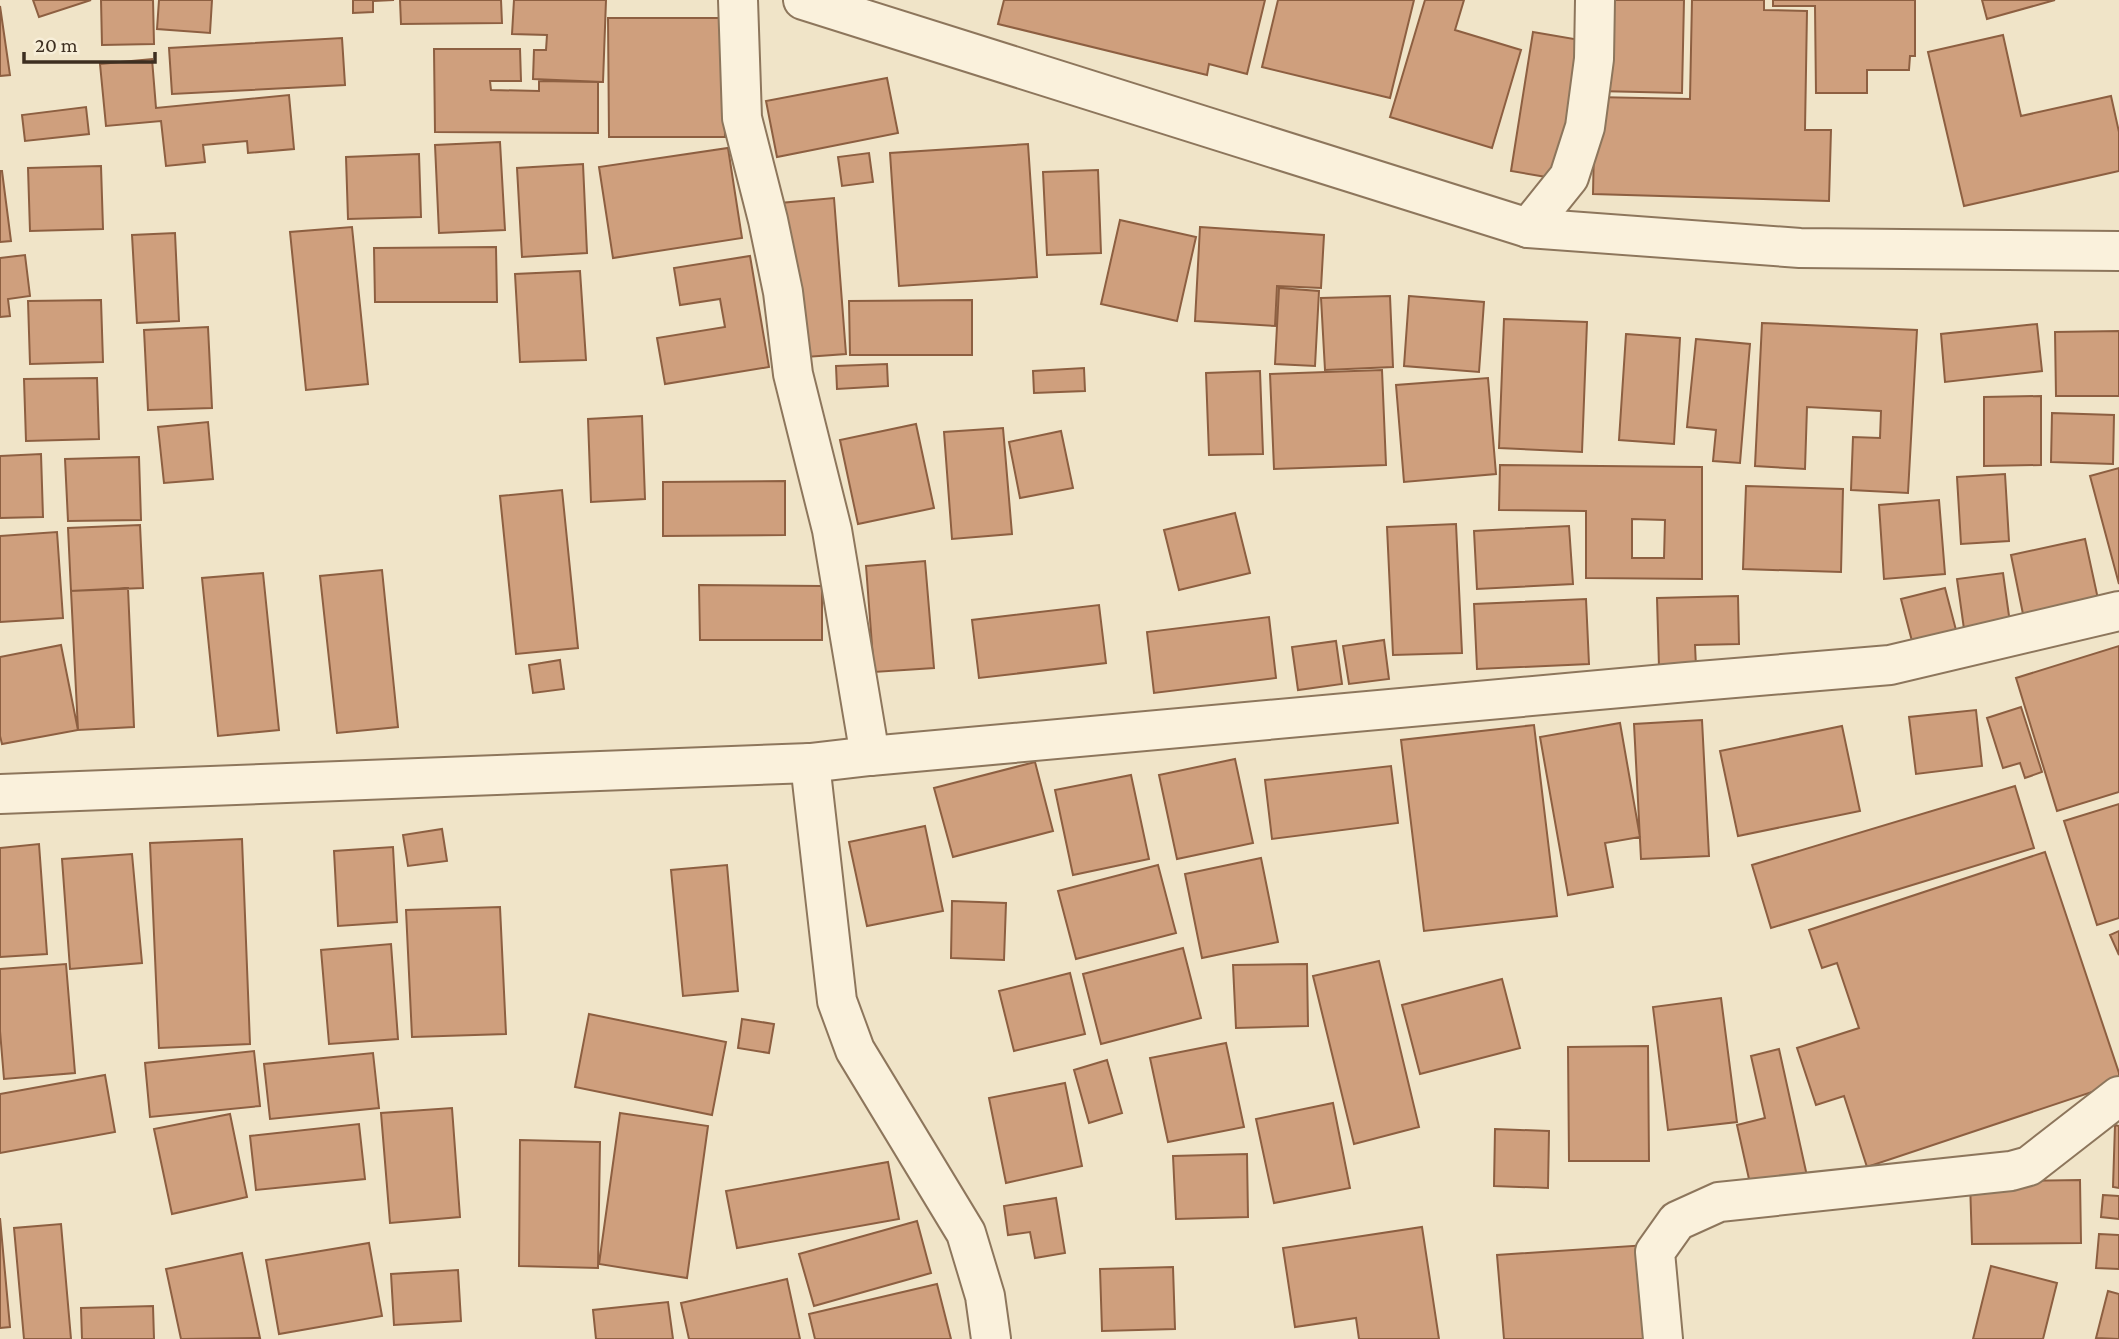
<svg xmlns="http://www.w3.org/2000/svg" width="2119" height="1339" font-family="'Crimson Pro',serif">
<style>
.building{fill:#cf9f7d;stroke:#8d5f41;stroke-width:2;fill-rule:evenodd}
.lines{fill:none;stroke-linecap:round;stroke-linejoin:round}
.minor-casing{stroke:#8d765c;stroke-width:42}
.tertiary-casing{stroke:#8d765c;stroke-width:42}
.minor{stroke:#faf1dc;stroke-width:38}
.tertiary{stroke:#faf1dc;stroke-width:38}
</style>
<rect width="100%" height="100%" fill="#f0e4c8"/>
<!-- building -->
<path class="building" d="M 33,0 L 91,0 L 39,17 Z
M 101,0 L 153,0 L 154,44 L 102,45 Z
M 159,0 L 212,0 L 210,33 L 157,29 Z
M 353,0 L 394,0 L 373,1 L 373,12 L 353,13 Z
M 400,0 L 501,0 L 502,23 L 401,24 Z
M 514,0 L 606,0 L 603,82 L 533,79 L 534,50 L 546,50 L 547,35 L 512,34 Z
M 1004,0 L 1265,0 L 1247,74 L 1209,64 L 1207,75 L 998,24 Z
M 1278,0 L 1414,0 L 1390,98 L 1262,67 Z
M 1425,0 L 1464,0 L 1455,30 L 1521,50 L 1492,148 L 1390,117 Z
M 1600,0 L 1684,0 L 1682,93 L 1597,91 Z
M 1692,0 L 1764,0 L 1764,10 L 1807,11 L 1805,130 L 1831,130 L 1829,201 L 1593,194 L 1595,97 L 1690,99 Z
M 1773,0 L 1915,0 L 1915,56 L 1910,56 L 1909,70 L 1867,70 L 1867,93 L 1816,93 L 1815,6 L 1773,6 Z
M 1982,0 L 2055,0 L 1987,19 Z
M 0,6 L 10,75 L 0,76 Z
M 608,18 L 723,18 L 725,137 L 609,137 Z
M 1533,32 L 1580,40 L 1558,179 L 1511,171 Z
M 2003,35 L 2021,116 L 2111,96 L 2119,132 L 2119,171 L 1964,206 L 1928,52 Z
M 342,38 L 345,85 L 172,94 L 169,48 Z
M 434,49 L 520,49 L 521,81 L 490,81 L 491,90 L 539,91 L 539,81 L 598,82 L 598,133 L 435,132 Z
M 152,59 L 156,108 L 289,95 L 294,149 L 248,153 L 247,141 L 203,145 L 205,162 L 166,166 L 161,121 L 106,126 L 100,64 Z
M 887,78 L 898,133 L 777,157 L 766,101 Z
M 86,107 L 89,134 L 25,141 L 22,115 Z
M 500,142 L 505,230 L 439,233 L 435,145 Z
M 1028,144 L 1037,277 L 899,286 L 890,153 Z
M 728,148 L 742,238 L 613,258 L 599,167 Z
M 869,153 L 873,182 L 842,186 L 838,157 Z
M 419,154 L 421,217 L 348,219 L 346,157 Z
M 583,164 L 587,253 L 522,257 L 517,168 Z
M 101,166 L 103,229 L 30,231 L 28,168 Z
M 1098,170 L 1101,253 L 1047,255 L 1043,172 Z
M 0,171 L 2,171 L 11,241 L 0,242 Z
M 834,198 L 846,354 L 792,358 L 780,203 Z
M 1120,220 L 1196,237 L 1177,321 L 1101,304 Z
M 352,227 L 368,384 L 306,390 L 290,232 Z
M 1200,227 L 1324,235 L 1321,288 L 1277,286 L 1275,326 L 1195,321 Z
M 175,233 L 179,321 L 137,323 L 132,235 Z
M 496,247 L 497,302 L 375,302 L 374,248 Z
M 25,255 L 30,296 L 8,299 L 10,316 L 0,317 L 0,258 Z
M 750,256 L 769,367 L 665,384 L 657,338 L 725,327 L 720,299 L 680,305 L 674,268 Z
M 580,271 L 586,360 L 520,362 L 515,274 Z
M 1279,288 L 1319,291 L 1315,366 L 1275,364 Z
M 1390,296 L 1393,367 L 1325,370 L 1321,298 Z
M 1409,296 L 1484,302 L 1479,372 L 1404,366 Z
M 101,300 L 103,362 L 30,364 L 28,301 Z
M 972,300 L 972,355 L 850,355 L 849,301 Z
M 1504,319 L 1587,322 L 1582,452 L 1499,448 Z
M 1762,323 L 1917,330 L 1908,493 L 1851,490 L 1853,437 L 1880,438 L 1881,411 L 1807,407 L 1805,469 L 1755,466 Z
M 2037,324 L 2042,371 L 1945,382 L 1941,334 Z
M 208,327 L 212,408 L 148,410 L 144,330 Z
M 2119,331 L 2119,396 L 2056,396 L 2055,332 Z
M 1626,334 L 1680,338 L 1674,444 L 1619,440 Z
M 1696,339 L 1750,344 L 1740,463 L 1713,461 L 1716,430 L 1687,427 Z
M 887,364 L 888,386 L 837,389 L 836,366 Z
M 1084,368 L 1085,391 L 1034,393 L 1033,371 Z
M 1382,370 L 1386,465 L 1274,469 L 1270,374 Z
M 1260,371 L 1263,454 L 1209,455 L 1206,373 Z
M 97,378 L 99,439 L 26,441 L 24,379 Z
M 1488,378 L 1496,474 L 1404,482 L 1396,385 Z
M 2041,396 L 2041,465 L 1984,466 L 1984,397 Z
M 2052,413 L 2114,415 L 2113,464 L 2051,462 Z
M 642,416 L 645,499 L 591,502 L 588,419 Z
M 208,422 L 213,479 L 164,483 L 158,427 Z
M 916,424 L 934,508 L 858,524 L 840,440 Z
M 1003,428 L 1012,534 L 952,539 L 944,432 Z
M 1061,431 L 1073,488 L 1020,498 L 1009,442 Z
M 41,454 L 43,517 L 0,518 L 0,456 Z
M 139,457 L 141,520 L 68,521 L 65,459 Z
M 1500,465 L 1702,467 L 1702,579 L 1586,578 L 1586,511 L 1499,510 ZM 1632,519 L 1665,520 L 1664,558 L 1632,558 Z
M 2119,468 L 2119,584 L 2090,476 Z
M 2005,474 L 2009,541 L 1961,544 L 1957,477 Z
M 785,481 L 785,535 L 663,536 L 663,482 Z
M 1746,486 L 1843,489 L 1841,572 L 1743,569 Z
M 562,490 L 578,648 L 516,654 L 500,496 Z
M 1939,500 L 1945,574 L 1884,579 L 1879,505 Z
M 1235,513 L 1250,573 L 1179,590 L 1164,530 Z
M 1456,524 L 1462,653 L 1393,655 L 1387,527 Z
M 140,525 L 143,588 L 71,591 L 68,528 Z
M 1569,526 L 1573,584 L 1477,589 L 1474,531 Z
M 57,532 L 63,618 L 0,622 L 0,536 Z
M 2085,539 L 2098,599 L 2023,614 L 2011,555 Z
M 925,561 L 934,668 L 874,672 L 866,566 Z
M 382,570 L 398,727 L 337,733 L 320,576 Z
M 263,573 L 279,730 L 218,736 L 202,578 Z
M 2003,573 L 2010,623 L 1964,629 L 1957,579 Z
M 699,585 L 822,586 L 822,640 L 700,640 Z
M 128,588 L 134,727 L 78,730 L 71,591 Z
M 1945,588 L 1956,630 L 1912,641 L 1901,599 Z
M 1738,596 L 1739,644 L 1695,645 L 1696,666 L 1659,667 L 1657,598 Z
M 1586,599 L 1589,664 L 1477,669 L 1474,604 Z
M 1099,605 L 1106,663 L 979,678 L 972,620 Z
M 1269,617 L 1276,678 L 1154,693 L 1147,632 Z
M 1384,640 L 1389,679 L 1349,684 L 1343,646 Z
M 1336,641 L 1342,684 L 1298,690 L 1292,647 Z
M 61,645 L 78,730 L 2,744 L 0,736 L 0,657 Z
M 2119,646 L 2119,792 L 2057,811 L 2016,678 Z
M 560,660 L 564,689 L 533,693 L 529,665 Z
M 2021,707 L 2042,772 L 2025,778 L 2020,763 L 2003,768 L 1987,718 Z
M 1976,710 L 1982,766 L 1916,774 L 1909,717 Z
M 1702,720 L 1709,856 L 1641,859 L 1634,724 Z
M 1620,723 L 1640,837 L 1605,843 L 1613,887 L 1568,895 L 1540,737 Z
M 1534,725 L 1557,916 L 1424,931 L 1401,740 Z
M 1842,726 L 1860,811 L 1738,836 L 1720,751 Z
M 1235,759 L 1253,843 L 1177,859 L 1159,775 Z
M 1035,762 L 1053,831 L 953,857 L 934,788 Z
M 1391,766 L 1398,823 L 1272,839 L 1265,780 Z
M 1131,775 L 1149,859 L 1073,875 L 1055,790 Z
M 2015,786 L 2034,848 L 1771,928 L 1752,865 Z
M 2119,804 L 2119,918 L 2097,925 L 2064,821 Z
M 925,826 L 943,911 L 867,926 L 849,842 Z
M 442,829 L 447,861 L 408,866 L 403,835 Z
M 242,839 L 250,1044 L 159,1048 L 150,843 Z
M 39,844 L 47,954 L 0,957 L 0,848 Z
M 393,847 L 397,922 L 338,926 L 334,851 Z
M 2045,852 L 2119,1073 L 2119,1083 L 1867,1167 L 1844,1096 L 1816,1105 L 1797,1048 L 1859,1028 L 1837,963 L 1822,968 L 1809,930 Z
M 132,854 L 142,963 L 70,969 L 62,859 Z
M 1261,858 L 1278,942 L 1202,958 L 1185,874 Z
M 727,865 L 738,991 L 683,996 L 671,870 Z
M 1158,865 L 1176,933 L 1076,959 L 1058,891 Z
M 952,901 L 1006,903 L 1004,960 L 951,958 Z
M 500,907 L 506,1034 L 412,1037 L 406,910 Z
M 2119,931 L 2119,955 L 2110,935 Z
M 391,944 L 398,1039 L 329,1044 L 321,950 Z
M 1183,948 L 1201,1018 L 1101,1044 L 1083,974 Z
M 1379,961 L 1419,1127 L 1354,1144 L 1313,976 Z
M 66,964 L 75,1073 L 4,1079 L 0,1031 L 0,969 Z
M 1307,964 L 1308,1026 L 1236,1028 L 1233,965 Z
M 1070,973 L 1085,1034 L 1014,1051 L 999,991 Z
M 1502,979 L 1520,1048 L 1420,1074 L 1402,1005 Z
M 1721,998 L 1737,1122 L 1668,1130 L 1653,1007 Z
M 589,1014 L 726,1042 L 712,1115 L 575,1087 Z
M 742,1019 L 774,1024 L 769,1053 L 738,1048 Z
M 1226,1043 L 1244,1127 L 1168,1142 L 1150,1058 Z
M 1648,1046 L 1649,1161 L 1569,1161 L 1568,1047 Z
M 1779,1049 L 1807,1176 L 1751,1188 L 1737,1125 L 1765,1118 L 1751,1056 Z
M 254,1051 L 260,1106 L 150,1117 L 145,1063 Z
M 373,1053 L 379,1108 L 270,1119 L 264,1064 Z
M 1107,1060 L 1122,1113 L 1089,1123 L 1074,1070 Z
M 105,1075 L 115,1132 L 0,1153 L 0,1094 Z
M 1065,1083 L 1082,1166 L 1006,1183 L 989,1098 Z
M 1333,1103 L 1350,1188 L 1274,1203 L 1256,1119 Z
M 452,1108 L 460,1217 L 390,1223 L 381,1113 Z
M 620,1113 L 708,1126 L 687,1278 L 599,1264 Z
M 230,1114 L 247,1197 L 172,1214 L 154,1129 Z
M 359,1124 L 365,1179 L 256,1190 L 250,1136 Z
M 2115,1125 L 2119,1126 L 2119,1188 L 2113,1187 Z
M 1495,1129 L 1549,1131 L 1548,1188 L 1494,1186 Z
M 520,1140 L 600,1142 L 598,1268 L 519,1266 Z
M 1247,1154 L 1248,1217 L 1176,1219 L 1173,1156 Z
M 888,1162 L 899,1219 L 737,1248 L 726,1191 Z
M 2080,1180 L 2081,1243 L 1972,1244 L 1970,1182 Z
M 2103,1195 L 2119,1196 L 2119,1219 L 2101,1217 Z
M 1056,1198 L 1065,1253 L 1035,1258 L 1030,1232 L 1008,1235 L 1004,1206 Z
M 0,1218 L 10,1327 L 0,1328 Z
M 917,1221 L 931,1273 L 814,1306 L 799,1254 Z
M 61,1224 L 71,1339 L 24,1339 L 14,1228 Z
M 1422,1227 L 1439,1339 L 1359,1339 L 1356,1318 L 1295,1327 L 1283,1248 Z
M 2099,1234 L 2119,1235 L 2119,1269 L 2096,1268 Z
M 369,1243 L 382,1316 L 279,1334 L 266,1260 Z
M 1647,1245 L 1653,1339 L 1504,1339 L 1497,1255 Z
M 242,1253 L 260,1338 L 181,1339 L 166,1269 Z
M 1991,1266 L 2057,1283 L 2043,1339 L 1973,1339 Z
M 1173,1267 L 1175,1329 L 1102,1331 L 1100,1269 Z
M 458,1270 L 461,1321 L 394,1325 L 391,1274 Z
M 787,1279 L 800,1339 L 689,1339 L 681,1303 Z
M 937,1284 L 951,1339 L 815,1339 L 809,1314 Z
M 2108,1291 L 2119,1294 L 2119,1339 L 2096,1338 Z
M 668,1302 L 673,1339 L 596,1339 L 593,1310 Z
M 153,1306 L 154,1339 L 82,1339 L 81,1308 Z"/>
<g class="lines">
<defs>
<path id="minor" d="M 738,0 L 742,118 L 768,220 L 783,292 L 793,374 L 832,530 L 870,756
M 1528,228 L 1569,177 L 1585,127 L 1594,59 L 1595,0
M 810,763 L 837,1001 L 855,1050 L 966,1233 L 985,1296 L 991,1339
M 1663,1339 L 1655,1252 L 1677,1221 L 1719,1202 L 2011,1171 L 2029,1166 L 2119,1096"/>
<path id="tertiary" d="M 803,0 L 1528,228 L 1800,248 L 2119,251
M 0,794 L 810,763 L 870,756 L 1687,682 L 1890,665 L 2119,611"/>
</defs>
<!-- minor casing -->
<use href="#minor" class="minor-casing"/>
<!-- tertiary casing -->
<use href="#tertiary" class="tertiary-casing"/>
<!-- minor -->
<use href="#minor" class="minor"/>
<!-- tertiary -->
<use href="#tertiary" class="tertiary"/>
</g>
<!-- scale -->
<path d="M24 52v10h131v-10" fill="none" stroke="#3d2e20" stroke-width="3.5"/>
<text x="35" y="52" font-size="21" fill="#3d2e20" stroke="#f7eed8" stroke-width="5" paint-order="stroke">20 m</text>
</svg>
